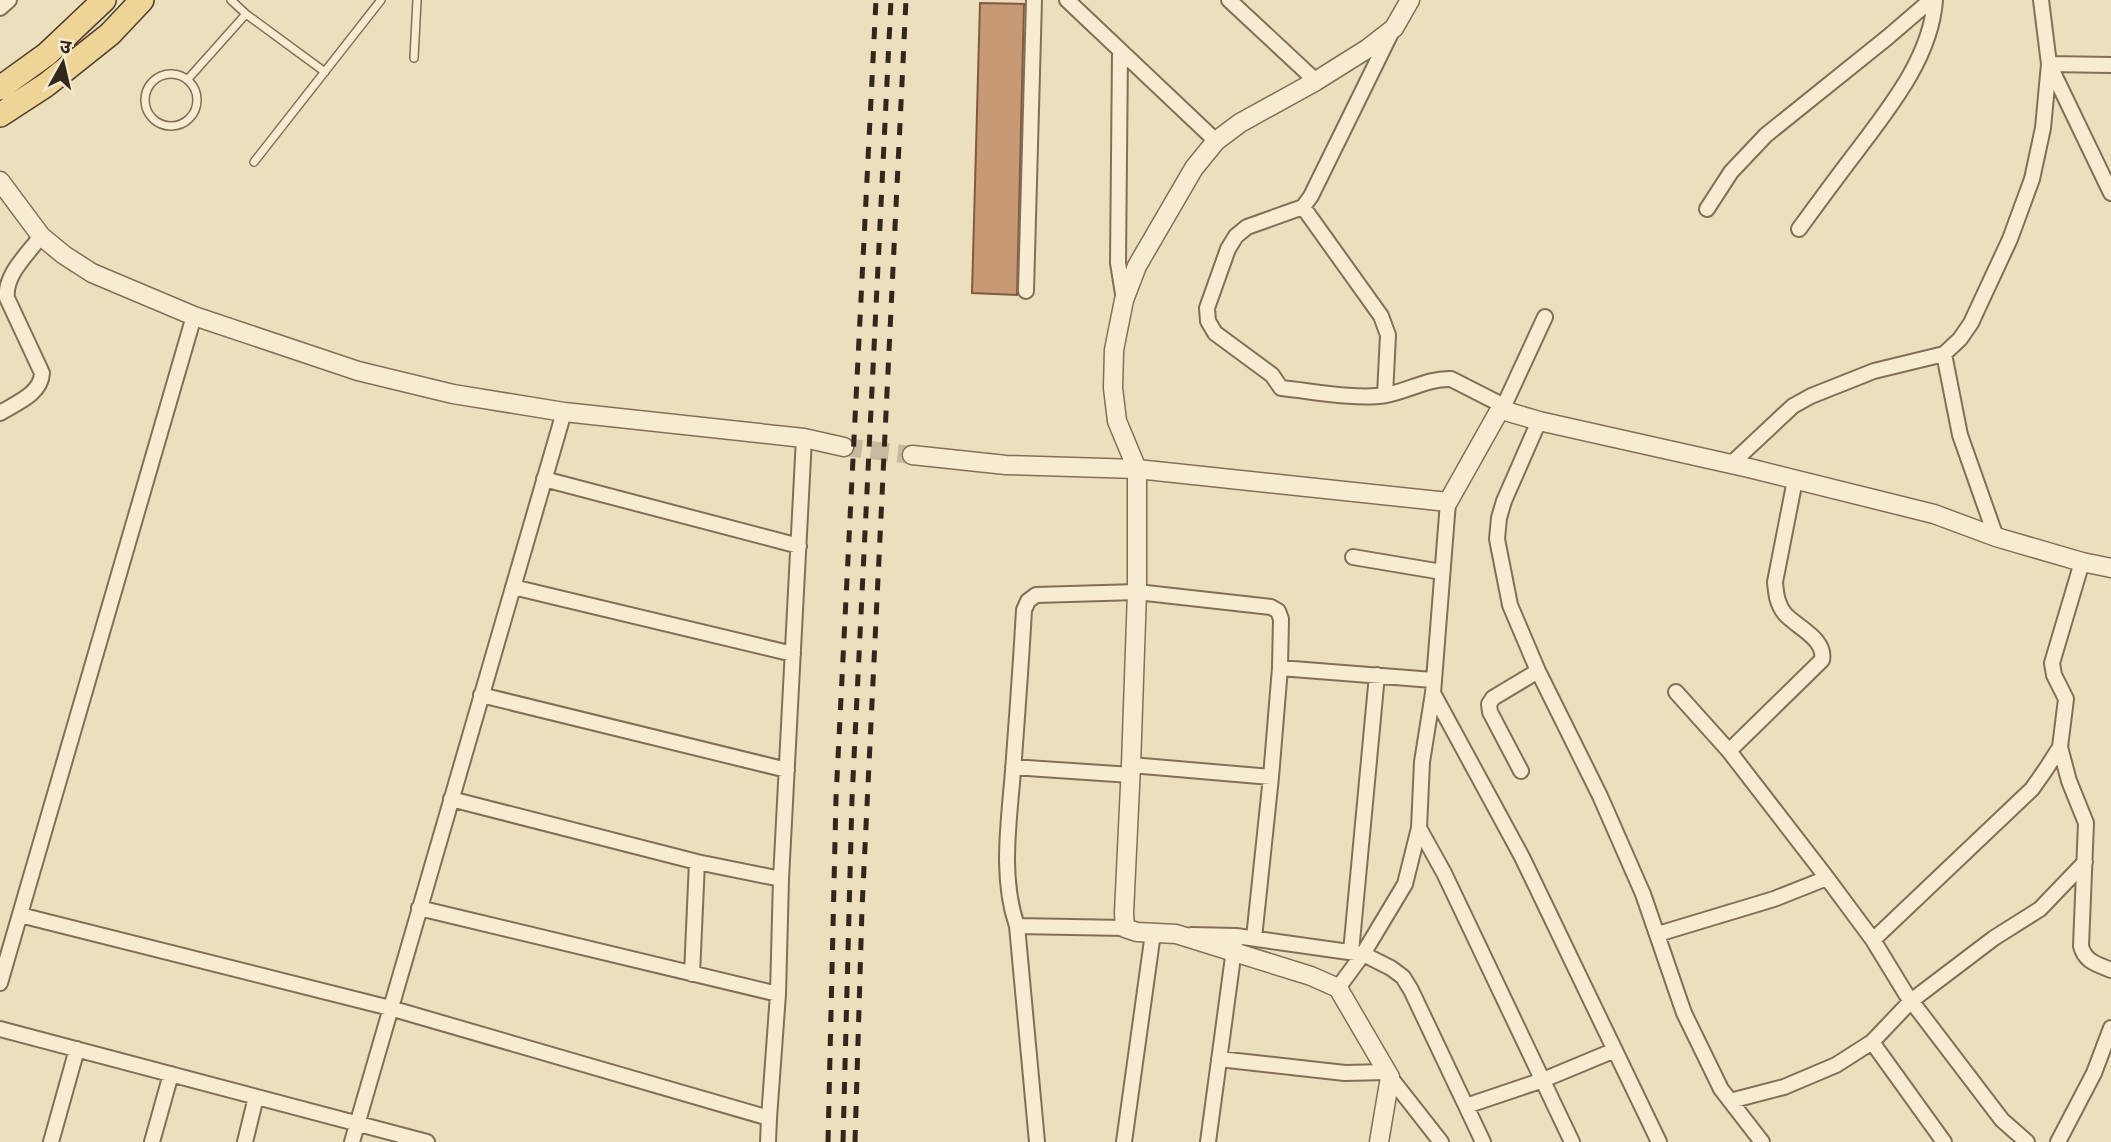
<svg xmlns="http://www.w3.org/2000/svg" width="2111" height="1142" font-family="Merriweather,'Noto Sans Devanagari',serif">
<style>
.building{fill:#c89975;stroke:#815a3f;stroke-width:2}
.lines{fill:none;stroke-linecap:round;stroke-linejoin:round}
.tertiary-tunnel{stroke:#c6ba9e;stroke-width:18;stroke-dasharray:18 9;stroke-linecap:butt}
.service-casing{stroke:#836f58;stroke-width:10}
.minor-casing{stroke:#836f58;stroke-width:18}
.tertiary-casing{stroke:#836f58;stroke-width:21}
.primary-casing{stroke:#503e2c;stroke-width:26}
.service{stroke:#f7ecd1;stroke-width:7}
.minor{stroke:#f7ecd1;stroke-width:14}
.tertiary{stroke:#f7ecd1;stroke-width:18}
.primary{stroke:#eed496;stroke-width:23}
.rail{stroke:#33271c;stroke-width:5;stroke-dasharray:12 12;stroke-linecap:butt}
</style>
<rect width="100%" height="100%" fill="#ebdfbe"/>
<!-- building -->
<path class="building" d="M 980,3 L 1024,4 L 1017,295 L 972,293 Z"/>
<g class="lines">
<!-- tertiary-tunnel -->
<path class="tertiary-tunnel" d="M 844,447 L 912,455"/>
<defs>
<path id="service" d="M 231,0 L 246,14 L 325,72
M 414,58 L 417,0
M145 100a26 26 0 1 1 52 0a26 26 0 1 1-52 0Z
M 188,79 L 246,14
M 254,162 L 381,0"/>
<path id="minor" d="M 1067,0 L 1216,141
M 1229,0 L 1316,81
M 0,8 L 9,0
M 1392,31 L 1311,196 L 1303,207 L 1247,227 L 1236,236 L 1228,249 L 1207,308 L 1208,321 L 1215,333 L 1272,375 L 1281,388 C 1312,391 1356,400 1386,395 C 1408,391 1429,378 1451,379 L 1504,406
M 1120,52 L 1118,263 L 1124,300
M 2111,65 L 2049,64 L 2111,193
M 1303,207 L 1381,316 L 1388,335 L 1385,395
M 1707,209 L 1731,172 L 1766,135 L 1888,37 L 1931,0
M 1799,229 C 1818,203 1837,177 1857,151 C 1890,107 1931,57 1935,0
M 1026,291 L 1034,0
M 1944,354 L 1960,339 L 1971,323 L 2010,239 L 2032,179 L 2043,128 L 2049,64 L 2041,0
M 1502,410 L 1545,317
M 0,413 C 16,403 41,394 42,373 L 7,298 C 4,275 28,254 41,236
M 1539,421 L 1504,501 L 1499,518 L 1497,539 L 1510,605 L 1538,671 L 1600,796 L 1643,894 L 1684,1013 L 1721,1089 L 1762,1142
M 1731,464 L 1793,406 L 1811,396 L 1874,371 L 1944,354 L 1960,435 L 1996,537
M 544,479 L 799,546
M 1353,557 L 1442,572
M 2082,562 L 2052,663 L 2054,675 L 2066,699 L 2060,747 L 2069,781 L 2086,823 L 2081,946 C 2085,962 2097,964 2111,970
M 513,587 L 793,654
M 1280,668 L 1433,680
M 1676,692 L 1729,751 L 1827,878 L 1873,940 L 1906,994 L 2002,1120 L 2027,1142
M 1433,693 L 1522,857 L 1659,1142
M 481,695 L 787,770
M 1729,751 L 1822,660 C 1826,639 1798,628 1785,614 C 1777,604 1776,594 1775,582 L 1795,480
M 1131,765 L 1271,777
M 1013,767 L 1131,775
M 1521,771 L 1490,712 L 1489,704 L 1493,698 L 1538,671
M 451,799 L 697,862 L 781,879
M 1419,828 L 1444,873 L 1572,1142
M 419,908 L 778,994
M 20,915 L 390,1008 L 769,1118 L 768,1142
M 1017,926 L 1125,928
M 1658,934 L 1774,899 L 1827,878
M 1191,935 L 1236,936 L 1363,954 L 1391,968 L 1403,977 L 1411,990 L 1466,1106 L 1543,1080 L 1615,1050
M 1873,940 L 2032,789 L 2046,769 L 2060,747
M 1351,952 L 1377,675
M 692,974 L 697,862
M 0,983 L 194,316
M 1338,988 L 1363,954 L 1405,884 L 1419,828 L 1422,762 L 1433,693 L 1448,502
M 0,1029 L 427,1142
M 1872,1042 L 1944,1142
M 1219,1059 L 1345,1073 L 1387,1072
M 1390,1077 L 1441,1142
M 1730,1101 L 1784,1087 L 1836,1065 L 1872,1042 L 1911,1001 L 1994,938 L 2040,909 L 2085,862
M 1466,1106 L 1483,1142
M 769,1118 L 778,994 L 781,879 L 804,438
M 51,1142 L 77,1049
M 152,1142 L 171,1074
M 245,1142 L 256,1097
M 352,1142 L 564,412
M 1037,1142 L 1017,926 C 1000,877 1009,822 1013,771 C 1017,718 1021,664 1024,610 L 1028,601 L 1036,595 L 1137,592 L 1271,607 L 1278,611 L 1281,619 L 1280,668 L 1271,777 L 1254,938
M 1124,1142 L 1153,933
M 1208,1142 L 1235,942
M 2058,1142 L 2094,1073 L 2111,1028"/>
<path id="tertiary" d="M 0,181 L 41,236 L 64,255 L 92,273 L 194,316 L 358,371 L 453,394 L 564,412 L 804,438 L 844,447
M 912,455 L 1006,465 L 1137,469 L 1448,502 L 1498,413 L 1502,410 L 1539,421 L 1749,468 L 1934,514 L 1996,537 L 2082,562 L 2111,568
M 1379,1142 L 1390,1077 L 1338,988 L 1311,976 L 1176,934 L 1137,932 L 1125,928 L 1124,913 L 1131,765 L 1137,592 L 1137,469 L 1117,421 L 1113,388 L 1114,350 L 1124,300 L 1137,266 L 1194,168 L 1216,141 L 1240,123 L 1316,81 L 1367,49 L 1394,28 L 1410,0"/>
<path id="primary" d="M 0,88 L 47,54 L 104,0
M 0,115 L 46,85 L 110,34 L 142,0"/>
</defs>
<!-- service casing -->
<use href="#service" class="service-casing"/>
<!-- minor casing -->
<use href="#minor" class="minor-casing"/>
<!-- tertiary casing -->
<use href="#tertiary" class="tertiary-casing"/>
<!-- primary casing -->
<use href="#primary" class="primary-casing"/>
<!-- service -->
<use href="#service" class="service"/>
<!-- minor -->
<use href="#minor" class="minor"/>
<!-- tertiary -->
<use href="#tertiary" class="tertiary"/>
<!-- primary -->
<use href="#primary" class="primary"/>
<!-- rail -->
<path class="rail" d="M 828,1142 L 836,798 L 876,0
M 843,1142 L 852,799 L 891,0
M 855,1142 L 862,909 L 906,0"/>
</g>
<!-- north arrow -->
<g transform="translate(63 63) rotate(8)" stroke="#f3e9cd" stroke-width="5" paint-order="stroke">
<path d="M0-5L12 26L0 18L-12 26Z" fill="#33271c"/>
<text y="-10" font-size="19" font-weight="bold" text-anchor="middle" fill="#33271c">उ</text>
</g>
</svg>
